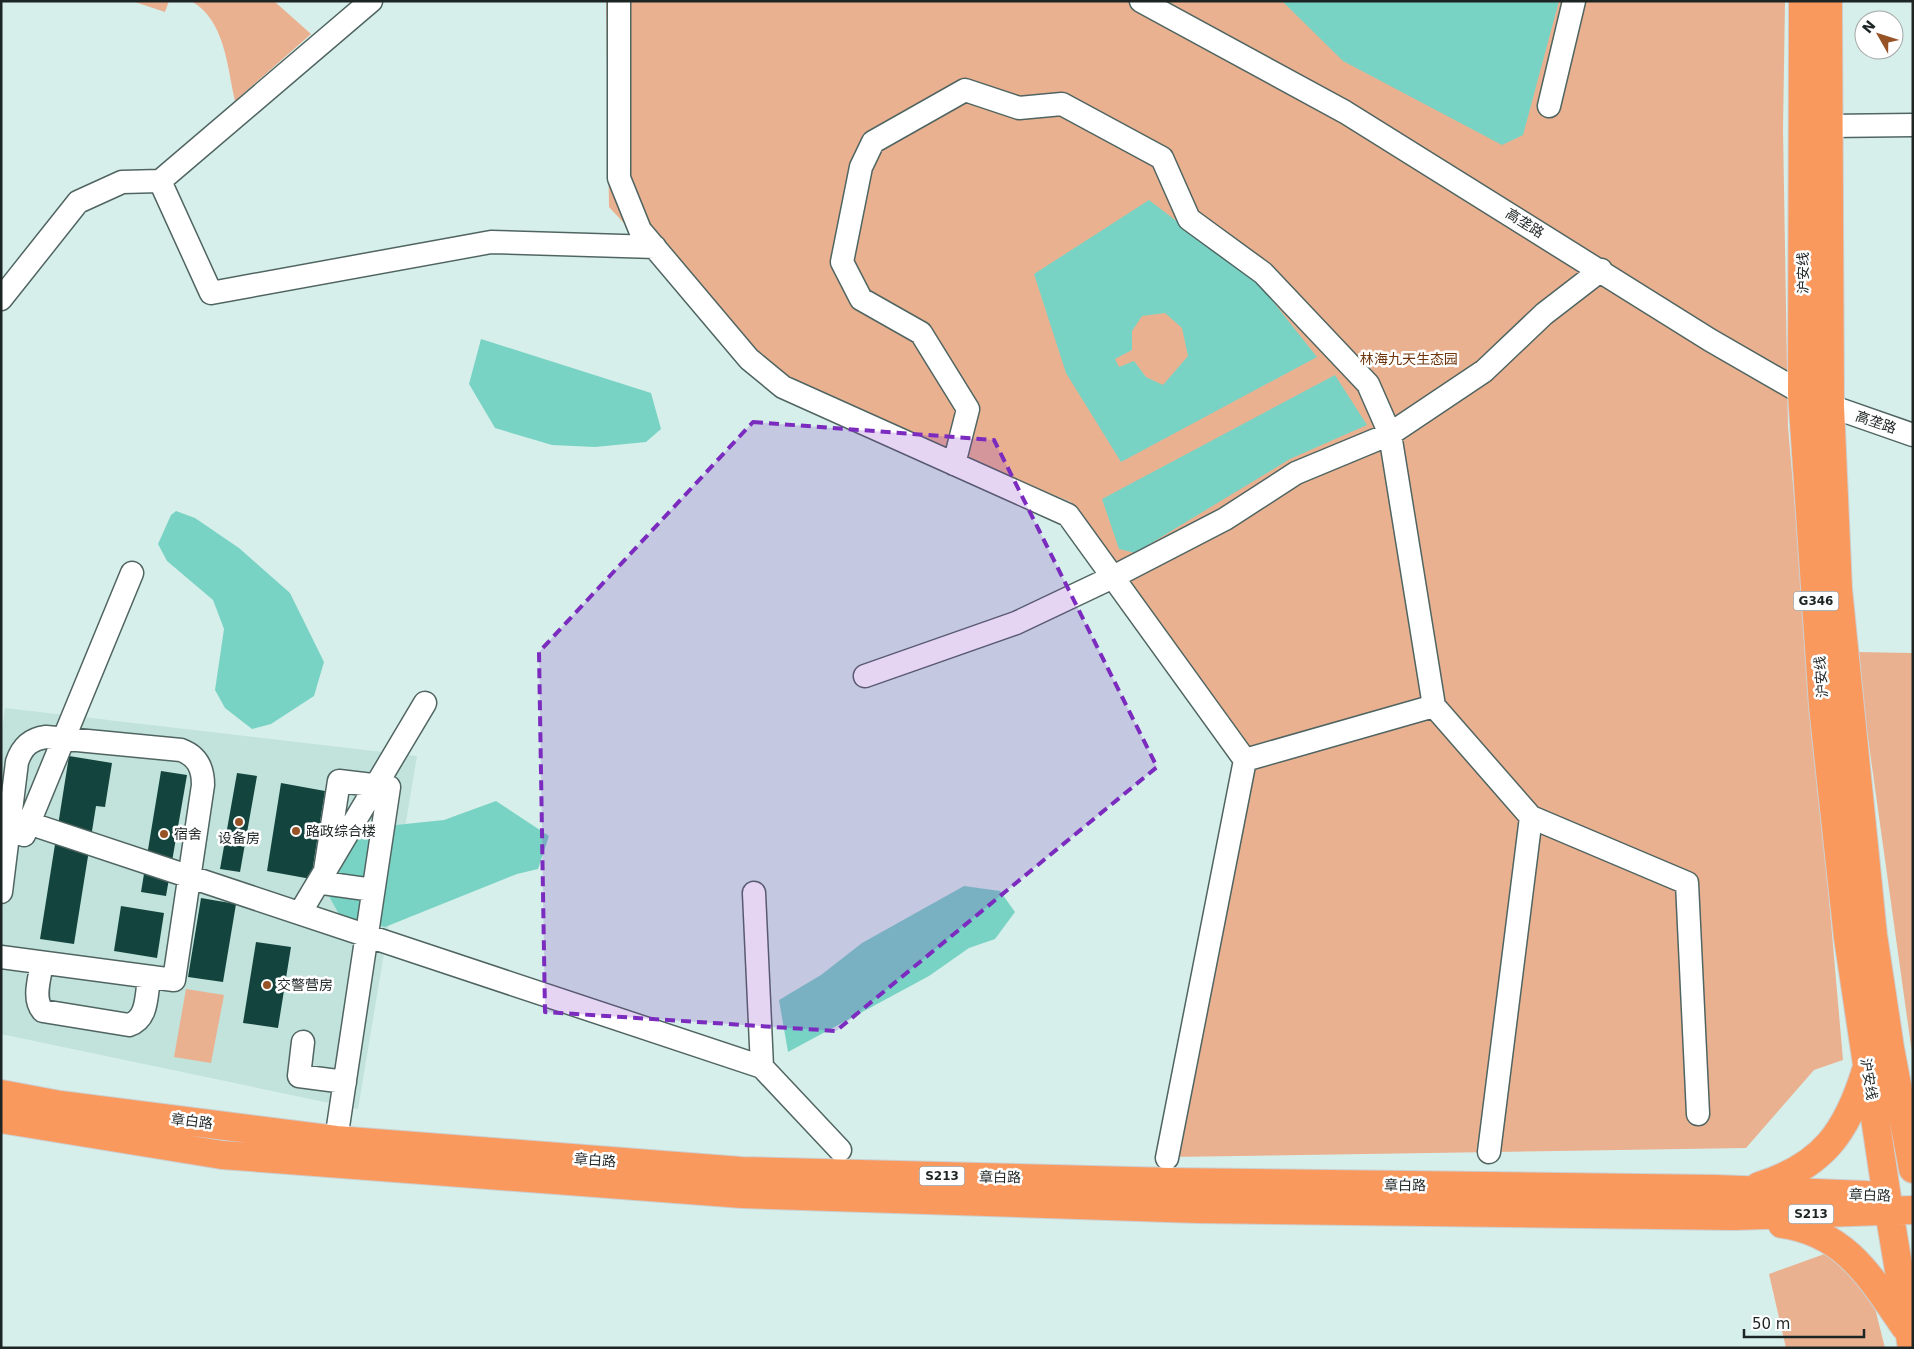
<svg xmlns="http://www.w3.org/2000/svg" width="1914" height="1349" font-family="'DejaVu Sans','Noto Sans SC',sans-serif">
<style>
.built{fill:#c2e2dc}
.green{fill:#eab191}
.water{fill:#79d3c5;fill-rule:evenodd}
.building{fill:#13453e}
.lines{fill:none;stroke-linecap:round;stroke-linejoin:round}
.minor-casing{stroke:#506561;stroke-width:25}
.highway-casing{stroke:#cdcfcf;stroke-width:30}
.minor{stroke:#fff;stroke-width:22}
.highway{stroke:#fa995e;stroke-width:28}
.marked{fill:#7b2cbf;fill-opacity:0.2;stroke:#7b2cbf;stroke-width:4;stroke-dasharray:10 6;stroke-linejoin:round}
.poi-dot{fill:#975226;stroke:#fff;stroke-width:2}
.labels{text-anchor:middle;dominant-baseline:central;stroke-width:5;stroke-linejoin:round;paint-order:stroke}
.shield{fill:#fff;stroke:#616666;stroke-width:1}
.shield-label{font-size:12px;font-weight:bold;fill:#1d2524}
.street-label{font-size:14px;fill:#1d2524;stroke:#fff}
.park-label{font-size:14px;fill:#6e350c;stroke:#fff}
.poi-label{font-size:14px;fill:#1d2524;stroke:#fff;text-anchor:start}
</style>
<rect width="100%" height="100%" fill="#d7efea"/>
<!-- built -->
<path class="built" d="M 5,708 L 417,756 L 358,1109 L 1,1034 L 1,737 Z"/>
<!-- green -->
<path class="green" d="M 132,1 L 169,1 L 165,12 Z
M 191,1 L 274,1 L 311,34 L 235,101 C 227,66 225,20 191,1 Z
M 606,1 L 1785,1 L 1783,129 L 1788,427 L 1843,1060 L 1814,1070 L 1746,1148 L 1171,1157 L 1251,756 L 1071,502 L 768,379 L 609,207 Z
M 1856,652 L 1913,653 L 1913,1056 L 1911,1046 Z
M 186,989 L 224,995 L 211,1063 L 174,1057 Z
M 1830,1252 L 1874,1304 L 1885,1348 L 1786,1348 L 1769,1274 Z"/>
<!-- water -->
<path class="water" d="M 1282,1 L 1559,1 L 1523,135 L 1502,145 L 1343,61 Z
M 1149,200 L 1260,285 L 1317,357 L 1121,462 L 1066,373 L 1034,274 ZM 1165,313 L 1182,328 L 1188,356 L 1163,385 L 1146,377 L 1134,361 L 1119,367 L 1115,359 L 1132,350 L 1132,331 L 1142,316 Z
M 481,339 L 651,393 L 661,429 L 646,442 L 595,447 L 552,445 L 495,428 L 469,384 Z
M 1335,375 L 1367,425 L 1290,459 L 1135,553 L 1119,549 L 1102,499 Z
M 176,511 L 195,518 L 239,548 L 290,593 L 324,662 L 314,696 L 271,724 L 252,729 L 225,708 L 215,690 L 224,629 L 213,600 L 167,561 L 158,544 L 171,515 Z
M 496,801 L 549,836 L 538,869 L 517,874 L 385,927 L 340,916 L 330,898 L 329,879 L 357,829 L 444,820 Z
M 964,886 L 1000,891 L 1015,912 L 995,939 L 969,948 L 929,976 L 788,1052 L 779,1000 L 821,975 L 862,943 Z"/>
<!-- building -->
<path class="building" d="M 69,756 L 112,763 L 105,807 L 96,806 L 74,944 L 40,939 Z
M 161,771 L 187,775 L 166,896 L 141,892 Z
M 237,773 L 257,776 L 240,872 L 220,869 Z
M 281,783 L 325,791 L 311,879 L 267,871 Z
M 201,898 L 236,904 L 223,982 L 188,977 Z
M 121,906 L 164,913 L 157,958 L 114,951 Z
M 256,942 L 291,947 L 278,1028 L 243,1023 Z"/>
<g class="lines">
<defs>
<path id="minor" d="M 619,1 L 619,178 L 640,230 L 749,359 L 783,387 L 1068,515 L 1245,760 L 1167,1158
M 1141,1 L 1345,112 L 1710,340 L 1802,393 L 1830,406 L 1913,435
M 1549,106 L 1574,1
M 1829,126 L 1913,125
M 160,181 L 211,293 L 491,242 L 655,247
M 1,299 L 78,202 L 122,182 L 160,181 L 371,1
M 954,464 L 968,409 L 921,333 L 861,299 L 842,262 L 861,167 L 873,142 L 965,90 L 1019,108 L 1062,104 L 1162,158 L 1189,219 L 1263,273 L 1368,384 L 1390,434 L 1434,706 L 1531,817 L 1687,883 L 1698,1114
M 865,676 L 1016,623 L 1113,577 L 1225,519 L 1296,473 L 1390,434 L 1484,371 L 1544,314 L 1601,270
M 1245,760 L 1434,706
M 1,814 L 762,1067
M 24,835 L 132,573
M 1,892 L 17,762 C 22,747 30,739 46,737 L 181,750 C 197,756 203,767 203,785 L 174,980 L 1,957
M 754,893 L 762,1067 L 840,1150
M 300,913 L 425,703
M 42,963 C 40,977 32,999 43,1011 L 129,1025 C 148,1019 146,996 149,979
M 303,1042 L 299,1076 L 345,1082
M 336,1140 C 354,1022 371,905 389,787 L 339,781 L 323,883 L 373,890
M 1489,1152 L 1531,817"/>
<path id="highway" d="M 1803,1 L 1802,393 L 1823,706 L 1848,938 L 1889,1211 L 1912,1348
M 1828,1 L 1830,406 L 1838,589 L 1873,935 L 1890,1048 L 1913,1169
M 1,1094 L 60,1105 L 336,1140 L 741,1171 L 1171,1182 L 1716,1189 L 1866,1195
M 1,1119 L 222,1155 L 742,1194 L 1198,1209 L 1734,1216 L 1913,1210
M 1759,1186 C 1823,1166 1847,1132 1866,1070
M 1782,1224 C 1846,1233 1871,1278 1905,1327"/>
</defs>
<!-- minor casing -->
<use href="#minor" class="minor-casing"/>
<!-- highway casing -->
<use href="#highway" class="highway-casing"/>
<!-- minor -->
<use href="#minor" class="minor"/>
<!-- highway -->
<use href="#highway" class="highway"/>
</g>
<!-- marked area -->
<path class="marked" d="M 753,422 L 994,440 L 1157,767 L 836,1031 L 545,1012 L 539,652 Z"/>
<!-- markers -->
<g class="poi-dot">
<circle cx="239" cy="822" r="5"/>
<circle cx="296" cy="831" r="5"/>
<circle cx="164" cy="834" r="5"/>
<circle cx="267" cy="985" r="5"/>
</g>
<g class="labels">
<!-- shield labels -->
<g class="shield">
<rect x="1793.5" y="591.5" width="45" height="19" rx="4"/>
<rect x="919.5" y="1166.5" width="45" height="19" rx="4"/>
<rect x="1788.5" y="1204.5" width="45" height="19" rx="4"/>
</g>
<g class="shield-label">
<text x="1816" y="601">G346</text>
<text x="942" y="1176">S213</text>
<text x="1811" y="1214">S213</text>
</g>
<!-- street labels -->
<g class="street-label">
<text transform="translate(1525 223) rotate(32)">高垄路</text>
<text transform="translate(1803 273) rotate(-90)">沪安线</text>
<text transform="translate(1876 422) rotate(19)">高垄路</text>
<text transform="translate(1821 677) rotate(-94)">沪安线</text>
<text transform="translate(1869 1079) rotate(81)">沪安线</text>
<text transform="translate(192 1121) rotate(7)">章白路</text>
<text transform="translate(595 1160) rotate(4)">章白路</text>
<text transform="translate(1000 1177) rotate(1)">章白路</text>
<text transform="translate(1405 1185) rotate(1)">章白路</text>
<text transform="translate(1870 1195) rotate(2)">章白路</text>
</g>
<!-- park labels -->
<g class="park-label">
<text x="1409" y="359">林海九天生态园</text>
</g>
<!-- poi labels -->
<g class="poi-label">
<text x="306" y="831">路政综合楼</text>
<text x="174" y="834">宿舍</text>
<text x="239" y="838" text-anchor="middle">设备房</text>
<text x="277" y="985">交警营房</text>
</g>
</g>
<!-- border -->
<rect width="1914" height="1349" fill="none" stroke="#1d2524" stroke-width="5"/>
<!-- north arrow -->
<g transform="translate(1879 35) rotate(309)"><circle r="24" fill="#ffffff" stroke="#a5a8a7"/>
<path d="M0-4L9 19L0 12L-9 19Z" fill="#975226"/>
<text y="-8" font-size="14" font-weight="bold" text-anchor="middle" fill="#1d2524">N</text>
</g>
<!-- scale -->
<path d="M1744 1329v8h120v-8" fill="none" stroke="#1d2524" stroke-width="2.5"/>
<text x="1752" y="1329" font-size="15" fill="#1d2524" stroke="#ffffff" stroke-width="4" paint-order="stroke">50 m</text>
</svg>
